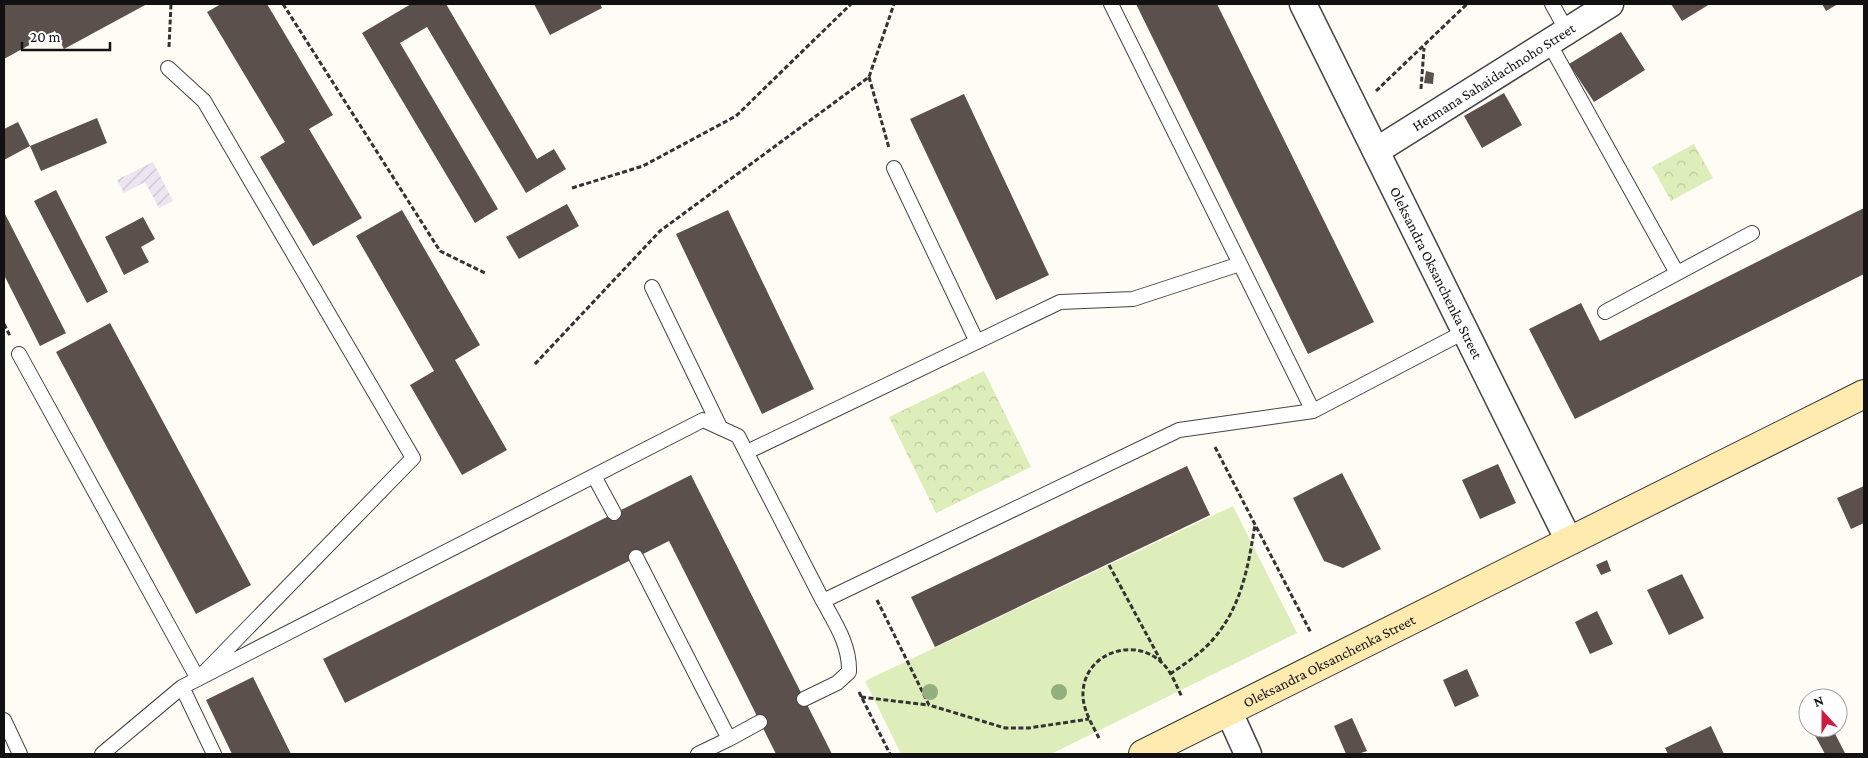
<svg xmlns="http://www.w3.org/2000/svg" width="1868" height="758" font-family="'Crimson Pro',serif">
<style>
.industrial{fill:url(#industrial-furrows)}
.grass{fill:#ddeeba}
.park{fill:url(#park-crowns)}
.building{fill:#5b504c}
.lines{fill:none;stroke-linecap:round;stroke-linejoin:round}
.lane-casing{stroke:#444;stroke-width:16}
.street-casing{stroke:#444;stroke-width:29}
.secondary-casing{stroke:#333;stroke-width:30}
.path{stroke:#333;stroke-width:3;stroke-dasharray:5 2.5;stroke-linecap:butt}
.lane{stroke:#fff;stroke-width:14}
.street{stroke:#fff;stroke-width:26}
.secondary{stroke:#ffebb0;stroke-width:28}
.tree{fill:#92af7d}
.labels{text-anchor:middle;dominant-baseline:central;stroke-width:5;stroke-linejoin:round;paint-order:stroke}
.street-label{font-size:15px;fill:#111;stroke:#fff}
</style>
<defs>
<pattern id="industrial-furrows" width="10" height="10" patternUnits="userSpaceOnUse" patternTransform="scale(1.25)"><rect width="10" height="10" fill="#ede5f0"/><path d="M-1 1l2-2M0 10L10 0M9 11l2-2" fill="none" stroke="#cac3cd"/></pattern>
<pattern id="park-crowns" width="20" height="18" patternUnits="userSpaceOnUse" patternTransform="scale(1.25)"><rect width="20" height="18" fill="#ddeeba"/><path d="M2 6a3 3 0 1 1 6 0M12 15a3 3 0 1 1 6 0" fill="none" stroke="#bdcb9f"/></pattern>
</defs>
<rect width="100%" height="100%" fill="#fffcf5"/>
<!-- industrial -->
<path class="industrial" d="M 153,162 L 173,201 L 159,208 L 145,182 L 124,193 L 117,180 Z"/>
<!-- grass -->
<path class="grass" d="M 1233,506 L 1297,633 L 1051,754 L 901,754 L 865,681 Z"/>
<!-- park -->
<path class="park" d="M 1694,144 L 1713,178 L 1671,201 L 1652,167 Z
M 984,371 L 1031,467 L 936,513 L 889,417 Z"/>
<!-- building -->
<path class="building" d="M 4,4 L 147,4 L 64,49 L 55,31 L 4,59 Z
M 221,4 L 267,4 L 333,115 L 309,129 L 362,218 L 313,246 L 260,157 L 285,142 L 207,12 Z
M 411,4 L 446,4 L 537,159 L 554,149 L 566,169 L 526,193 L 427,27 L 400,43 L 498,209 L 475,223 L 362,33 Z
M 534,4 L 600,4 L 602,8 L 550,35 Z
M 1136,4 L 1217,4 L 1374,322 L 1308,354 Z
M 1671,4 L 1710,4 L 1682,21 Z
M 1822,4 L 1838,4 L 1826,11 Z
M 1621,32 L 1645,70 L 1594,102 L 1569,64 Z
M 1426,71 L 1434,73 L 1433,84 L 1424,83 Z
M 1504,93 L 1522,125 L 1482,148 L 1464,116 Z
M 964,94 L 1049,275 L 996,300 L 910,119 Z
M 97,118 L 107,143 L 41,171 L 30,146 Z
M 18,122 L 30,146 L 4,160 L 4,129 Z
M 56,190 L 108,292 L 87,303 L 34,201 Z
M 567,204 L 579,226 L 519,259 L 506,237 Z
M 1864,208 L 1864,274 L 1575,419 L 1529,329 L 1581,303 L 1600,341 Z
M 402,210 L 480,345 L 455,360 L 507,450 L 462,475 L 410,385 L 434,371 L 356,236 Z
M 728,210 L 814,389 L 762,414 L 676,234 Z
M 4,212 L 66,333 L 40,346 L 4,275 Z
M 143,217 L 155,239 L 141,247 L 149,262 L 124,275 L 105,237 Z
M 110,323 L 251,585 L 196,614 L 56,352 Z
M 1498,464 L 1516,503 L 1480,519 L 1462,480 Z
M 1187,466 L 1210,515 L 935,647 L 911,597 Z
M 1342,473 L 1381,549 L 1343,568 L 1324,561 L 1293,498 Z
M 691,475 L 832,754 L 776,754 L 669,541 L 345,703 L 323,659 Z
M 1864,486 L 1864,523 L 1851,529 L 1837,498 Z
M 1607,560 L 1611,571 L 1601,575 L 1596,565 Z
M 1682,574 L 1704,618 L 1669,635 L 1647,590 Z
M 1597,611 L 1613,644 L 1590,654 L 1575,622 Z
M 1467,669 L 1479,696 L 1455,707 L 1443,680 Z
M 253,677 L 291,754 L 232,754 L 206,700 Z
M 1352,718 L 1367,751 L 1358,754 L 1346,754 L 1334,726 Z
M 1711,726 L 1724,754 L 1668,754 L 1665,748 Z
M 1811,728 L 1832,728 L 1845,753 L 1825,754 Z"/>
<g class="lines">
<defs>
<path id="lane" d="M 1111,4 L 1313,411
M 1552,4 L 1567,31
M 1549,43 L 1677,273
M 894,168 L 977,342
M 652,287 L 720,427
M 1605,312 L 1752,233
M 19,354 L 198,679 L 413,458 L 204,101 L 168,68
M 747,452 L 1060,302 L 1133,299 L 1240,264
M 594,476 L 614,513
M 636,557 L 729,739 L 698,754
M 182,687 L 214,754
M 804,699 L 837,683 L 849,672 C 850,645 835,623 823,601
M 4,720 L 20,754
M 729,739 L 760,722
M 102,754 L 182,687 L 703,420 L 738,436 L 823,601 L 1179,430 L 1313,411 L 1466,331"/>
<g id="street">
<path id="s1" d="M 1303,4 L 1569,541"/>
<path id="s2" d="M 1376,151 L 1610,4"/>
<path d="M 1229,712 L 1248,754"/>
</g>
<g id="secondary">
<path id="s3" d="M 1143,754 L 1864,394"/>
</g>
</defs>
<!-- lane casing -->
<use href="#lane" class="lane-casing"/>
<!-- street casing -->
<use href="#street" class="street-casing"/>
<!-- secondary casing -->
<use href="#secondary" class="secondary-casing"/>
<!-- path -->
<path class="path" d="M 283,4 L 440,251 L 487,274
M 169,47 L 171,4
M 869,77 L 889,148
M 1421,89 L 1424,48
M 1376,91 L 1467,4
M 572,188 L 643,166 L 736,116 L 851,4
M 4,324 L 10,336
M 535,364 L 660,231 L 869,77 L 894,4
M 1215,447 L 1311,633
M 1109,565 L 1161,661
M 877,600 L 929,705 L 1005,728 L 1029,728 L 1089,719
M 1170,674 C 1186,663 1203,652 1215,637 C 1242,605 1249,563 1255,524
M 859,692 L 890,754
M 861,697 L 928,705
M 1099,738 C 1092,724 1082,709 1083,692 C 1085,653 1133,637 1160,661 C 1171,670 1176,685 1182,697"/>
<!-- lane -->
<use href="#lane" class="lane"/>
<!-- street -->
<use href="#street" class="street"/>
<!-- secondary -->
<use href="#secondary" class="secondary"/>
</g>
<!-- trees -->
<g class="tree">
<circle cx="930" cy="692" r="8"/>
<circle cx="1059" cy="692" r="8"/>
</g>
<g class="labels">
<!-- street labels -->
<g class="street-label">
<text stroke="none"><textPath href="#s2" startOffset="139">Hetmana Sahaidachnoho Street</textPath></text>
<text stroke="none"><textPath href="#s1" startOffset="300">Oleksandra Oksanchenka Street</textPath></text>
<text stroke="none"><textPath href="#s3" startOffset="208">Oleksandra Oksanchenka Street</textPath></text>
</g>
</g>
<!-- border -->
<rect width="1868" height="758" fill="none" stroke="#111111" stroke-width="10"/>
<!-- north arrow -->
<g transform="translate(1823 713) rotate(339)"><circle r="24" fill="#ffffff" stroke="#a0a0a0"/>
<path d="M0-4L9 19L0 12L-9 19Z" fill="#ce1c3f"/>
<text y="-8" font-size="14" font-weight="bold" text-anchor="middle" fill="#111111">N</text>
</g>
<!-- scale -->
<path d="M22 42v8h88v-8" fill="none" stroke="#111111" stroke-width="2.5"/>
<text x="30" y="42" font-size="15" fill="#111111" stroke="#ffffff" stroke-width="4" paint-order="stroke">20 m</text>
</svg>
